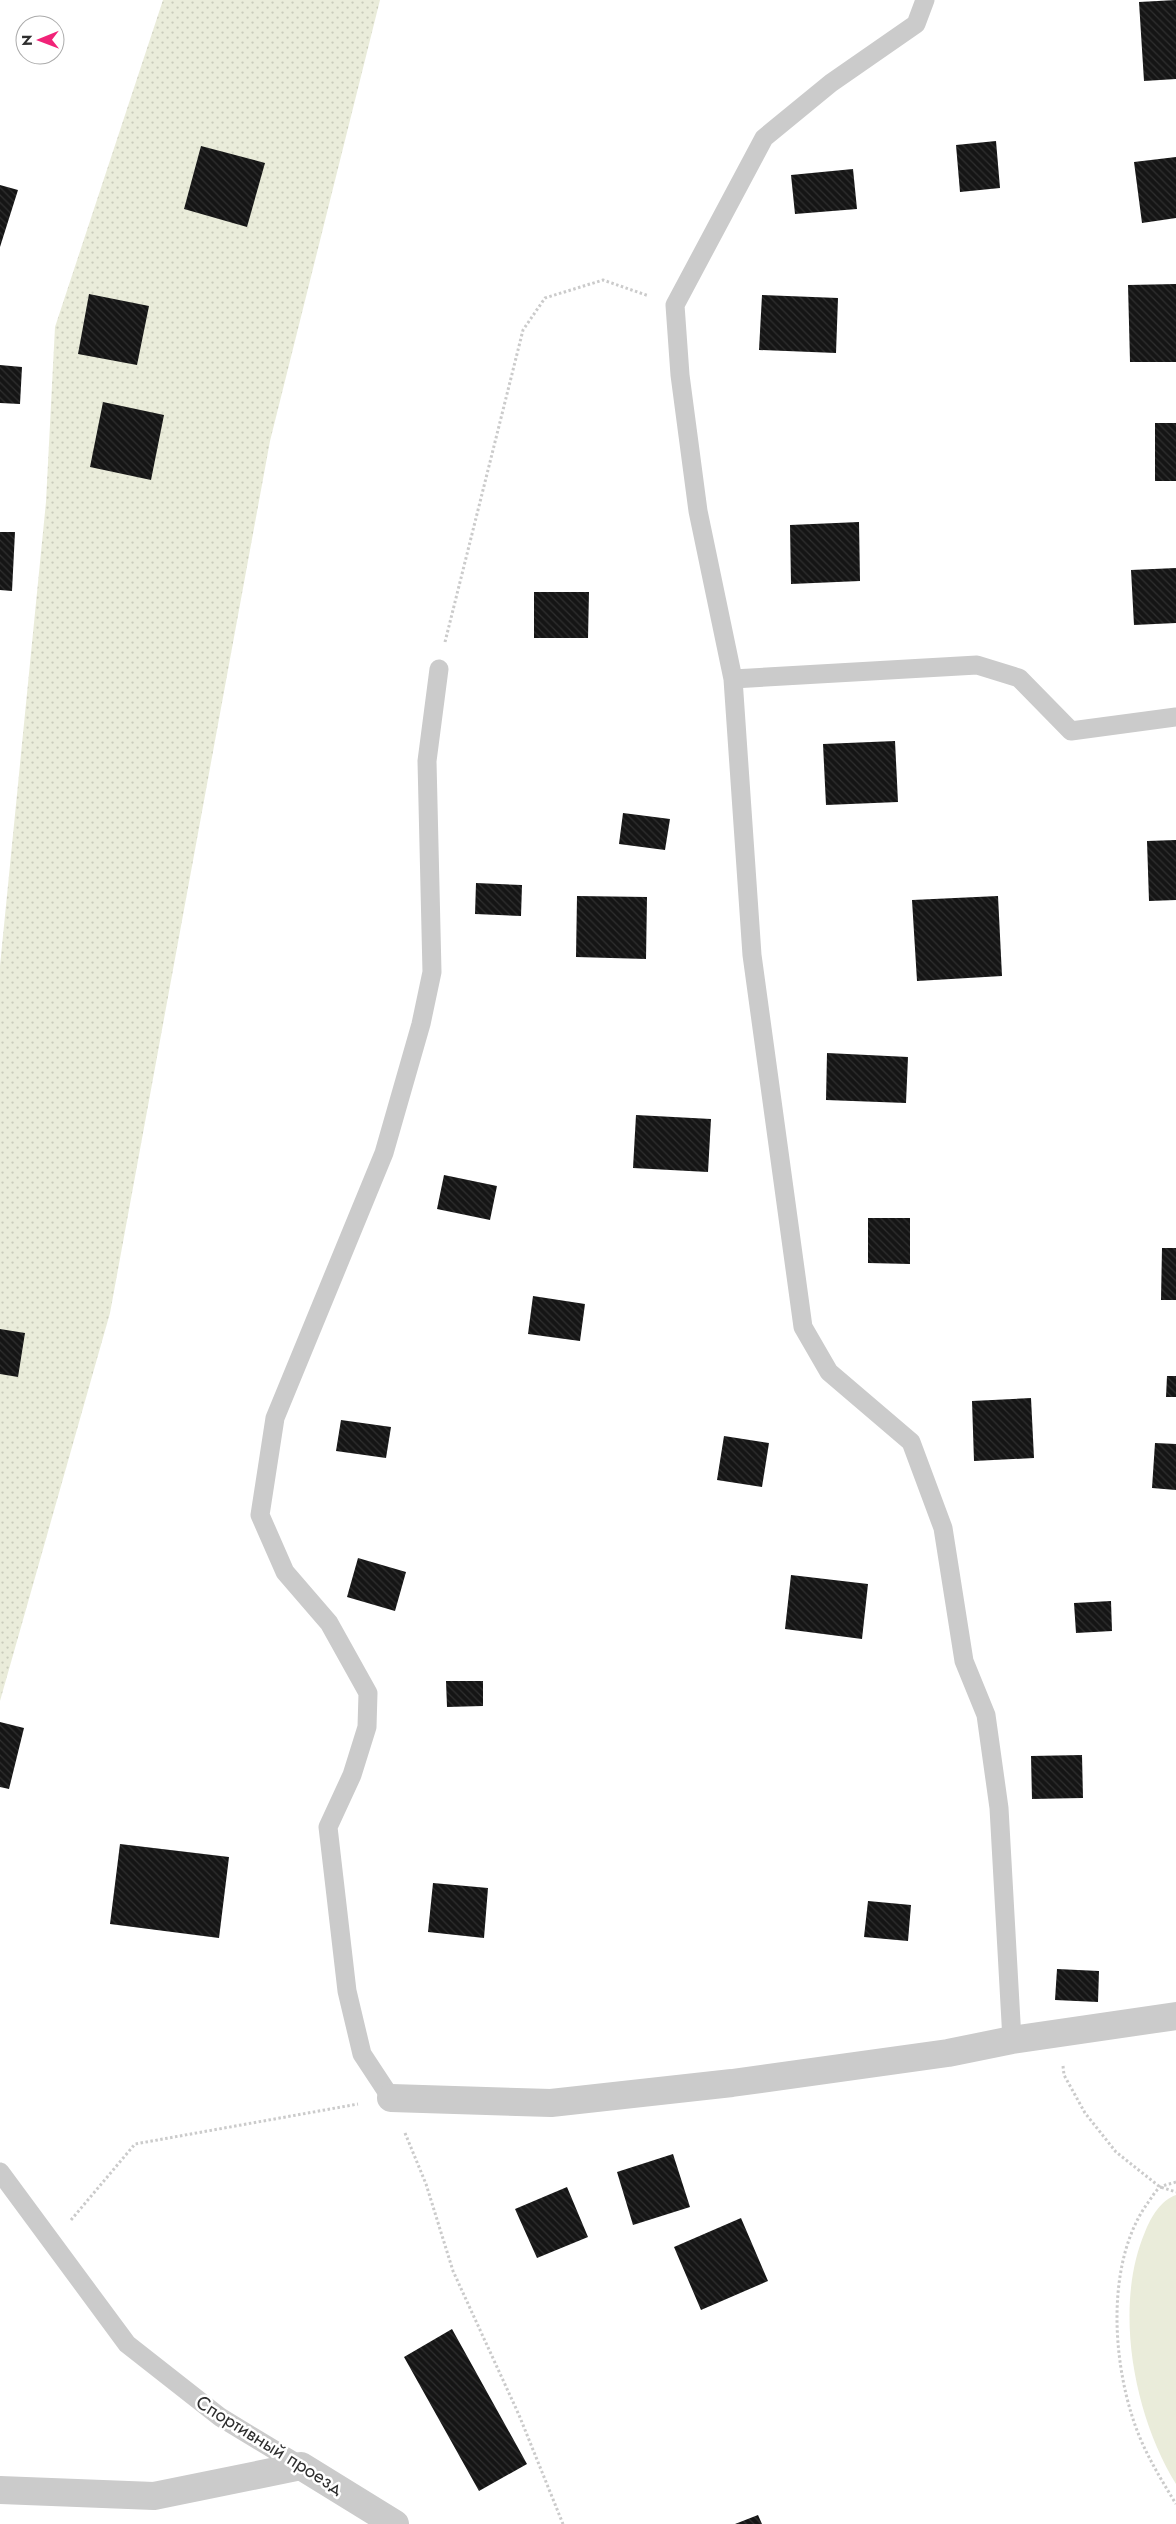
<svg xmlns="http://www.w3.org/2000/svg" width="1176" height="2524" font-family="Jost,sans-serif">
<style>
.park{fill:#eaecda}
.garden{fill:url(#garden-dots)}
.building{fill:url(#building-back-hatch)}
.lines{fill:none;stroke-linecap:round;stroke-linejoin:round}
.path{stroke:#cbcbcb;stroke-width:3;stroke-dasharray:2.5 2.5;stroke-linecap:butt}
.lane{stroke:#cbcbcb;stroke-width:19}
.street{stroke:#cbcbcb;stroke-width:28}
.labels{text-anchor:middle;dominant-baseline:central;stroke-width:5;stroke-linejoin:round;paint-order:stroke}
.street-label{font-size:19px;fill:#2e2e2e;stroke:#fff}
</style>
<defs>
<pattern id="garden-dots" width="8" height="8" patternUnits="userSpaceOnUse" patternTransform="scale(1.25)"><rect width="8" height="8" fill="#eaecda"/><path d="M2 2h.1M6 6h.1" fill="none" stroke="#c9cbbb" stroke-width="1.8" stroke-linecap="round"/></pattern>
<pattern id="building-back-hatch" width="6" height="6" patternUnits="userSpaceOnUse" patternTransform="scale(1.25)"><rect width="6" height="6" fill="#151515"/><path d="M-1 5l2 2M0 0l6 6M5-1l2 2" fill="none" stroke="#2f2f2f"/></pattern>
</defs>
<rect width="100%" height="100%" fill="#fff"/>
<!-- park -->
<path class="park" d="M 1176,2195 L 1176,2484 C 1134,2416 1113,2307 1145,2232 C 1151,2217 1161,2200 1176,2195 Z"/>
<!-- garden -->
<path class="garden" d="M 163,0 L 380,0 L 270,441 L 110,1313 L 0,1701 L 0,966 L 46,502 L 55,327 Z"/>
<!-- building -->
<path class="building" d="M 1176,0 L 1176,79 L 1144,81 L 1139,2 Z
M 996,141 L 1000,188 L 960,192 L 956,145 Z
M 201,146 L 265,163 L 247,227 L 184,209 Z
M 1176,157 L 1176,218 L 1142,223 L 1134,162 Z
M 853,169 L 857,209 L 795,214 L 791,175 Z
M 0,185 L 18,190 L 0,247 Z
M 1176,284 L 1176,362 L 1130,362 L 1128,285 Z
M 89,294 L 149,306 L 137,365 L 78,354 Z
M 762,295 L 838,298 L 836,353 L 759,350 Z
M 0,365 L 22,367 L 20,404 L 0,403 Z
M 103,402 L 164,415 L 151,480 L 90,467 Z
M 1155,423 L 1176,423 L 1176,481 L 1155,481 Z
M 859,522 L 860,581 L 791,584 L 790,525 Z
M 0,532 L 15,532 L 12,591 L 0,590 Z
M 1176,568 L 1176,623 L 1134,625 L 1131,570 Z
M 534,592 L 589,592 L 588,638 L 534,638 Z
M 895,741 L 898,802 L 826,805 L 823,744 Z
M 623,813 L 670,819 L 665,850 L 619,844 Z
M 1176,840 L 1176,900 L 1149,901 L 1147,841 Z
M 476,883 L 522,885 L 521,916 L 475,914 Z
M 577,896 L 647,897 L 646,959 L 576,957 Z
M 998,896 L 1002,976 L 917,981 L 912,900 Z
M 827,1053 L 908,1057 L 906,1103 L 826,1100 Z
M 636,1115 L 711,1119 L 708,1172 L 633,1168 Z
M 444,1175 L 497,1186 L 490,1220 L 437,1209 Z
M 868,1218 L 910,1218 L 910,1264 L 868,1263 Z
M 1162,1248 L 1176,1248 L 1176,1300 L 1161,1300 Z
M 533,1296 L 585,1304 L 580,1341 L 528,1334 Z
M 0,1329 L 25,1333 L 18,1377 L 0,1374 Z
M 1167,1376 L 1176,1376 L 1176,1397 L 1166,1397 Z
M 1031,1398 L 1034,1458 L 974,1461 L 972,1401 Z
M 341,1420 L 391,1427 L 386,1458 L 336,1451 Z
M 724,1436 L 769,1443 L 762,1487 L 717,1480 Z
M 1155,1443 L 1176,1444 L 1176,1490 L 1152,1488 Z
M 358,1558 L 406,1572 L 395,1611 L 347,1597 Z
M 791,1575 L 868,1584 L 862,1639 L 785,1629 Z
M 1111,1601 L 1112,1631 L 1076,1633 L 1074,1603 Z
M 446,1681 L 483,1681 L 483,1706 L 447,1707 Z
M 0,1722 L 24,1728 L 9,1789 L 0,1787 Z
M 1082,1755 L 1083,1798 L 1032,1799 L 1031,1756 Z
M 120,1844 L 229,1857 L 219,1938 L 110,1924 Z
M 433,1883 L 488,1888 L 484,1938 L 428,1932 Z
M 868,1901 L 911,1905 L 908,1941 L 864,1937 Z
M 1057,1969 L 1099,1971 L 1098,2002 L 1055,2000 Z
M 673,2154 L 690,2207 L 633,2225 L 617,2172 Z
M 567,2187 L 588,2237 L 537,2258 L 515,2209 Z
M 741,2218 L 768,2281 L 701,2310 L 674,2247 Z
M 452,2329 L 527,2464 L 479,2491 L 404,2357 Z
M 758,2515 L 762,2524 L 735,2524 Z"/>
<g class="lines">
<!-- path -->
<path class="path" d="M 445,642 L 523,330 L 545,298 L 603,280 L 649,296
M 1063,2066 L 1064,2075 L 1085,2113 L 1116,2152 L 1160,2187 L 1176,2192
M 405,2133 L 426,2184 L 453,2271 L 519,2415 L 563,2524
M 1176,2182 C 1171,2184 1166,2184 1161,2187 C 1156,2189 1151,2199 1147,2204 C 1107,2261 1112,2355 1133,2419 C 1143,2450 1159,2476 1176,2504
M 71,2220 L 135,2144 L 358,2104"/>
<!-- lane -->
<path class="lane" d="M 925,0 L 916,24 L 831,83 L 764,138 L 675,305 L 680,375 L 698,511 L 733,679 L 977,665 L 1019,678 L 1071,731 L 1176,717
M 733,679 L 752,955 L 803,1327 L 829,1372 L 911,1442 L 943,1528 L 964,1661 L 986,1715 L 999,1808 L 1012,2040
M 391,2098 L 362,2054 L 347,1991 L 328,1827 L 352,1775 L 367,1727 L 368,1693 L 329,1623 L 285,1572 L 260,1515 L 275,1418 L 384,1153 L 421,1024 L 432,972 L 427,761 L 439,669
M 0,2172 L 127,2344 L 220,2417 L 301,2466"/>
<!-- street -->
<path class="street" d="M 391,2098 L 551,2103 L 732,2083 L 948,2053 L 1012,2040 L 1176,2016
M 0,2490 L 154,2496 L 301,2466 L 395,2524"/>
</g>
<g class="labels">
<!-- street labels -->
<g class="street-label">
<text transform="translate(270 2445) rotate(32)">Спортивный проезд</text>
</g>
</g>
<!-- north arrow -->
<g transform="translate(40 40) rotate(269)"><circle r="24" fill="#ffffff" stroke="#ababab"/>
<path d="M0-4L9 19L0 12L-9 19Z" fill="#f12378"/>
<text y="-8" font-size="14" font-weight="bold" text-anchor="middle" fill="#2e2e2e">N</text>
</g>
</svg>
